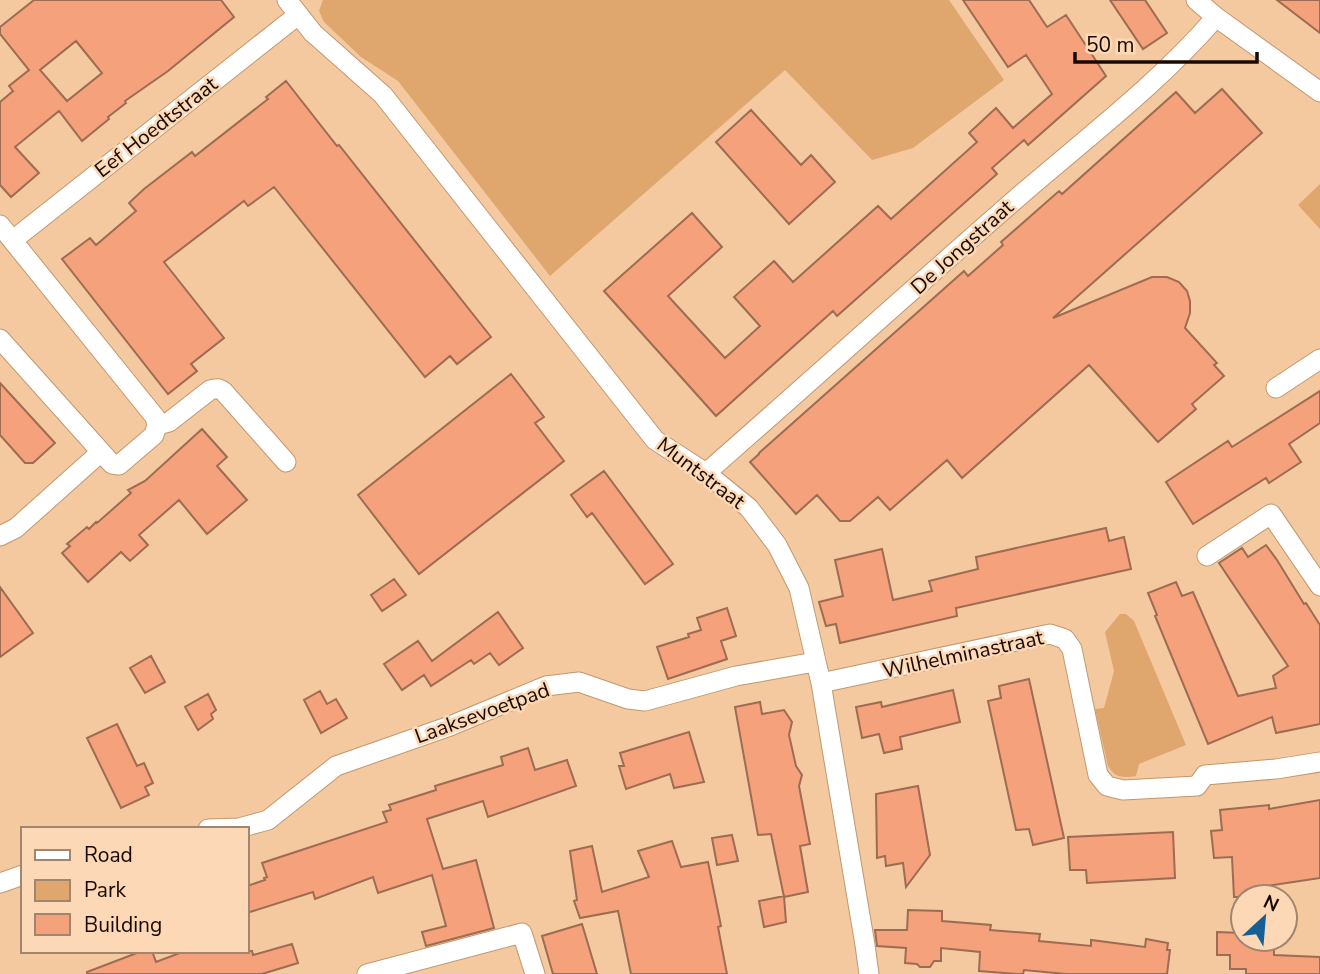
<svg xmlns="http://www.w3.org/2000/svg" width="1320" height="974" font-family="'Nunito Sans',sans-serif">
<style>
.green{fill:#dfa66e}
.building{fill:#f4a17c;stroke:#9e6b53;stroke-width:2;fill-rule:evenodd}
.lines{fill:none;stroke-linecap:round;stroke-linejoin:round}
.street-casing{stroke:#c1976e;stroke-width:21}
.street{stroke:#fff;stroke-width:19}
.labels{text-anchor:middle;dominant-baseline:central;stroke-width:5;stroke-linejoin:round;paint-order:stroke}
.street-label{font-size:21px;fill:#190a00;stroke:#fcd8b6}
</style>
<rect width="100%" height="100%" fill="#f5c99f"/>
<!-- green -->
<path class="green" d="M 323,0 L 949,0 L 1004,80 L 913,148 L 872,160 L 785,70 L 550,276 L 398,81 L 361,57 L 324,22 L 319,11 Z
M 1320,184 L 1320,229 L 1298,205 Z
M 1120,614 L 1126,614 L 1134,621 L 1186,745 L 1139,764 L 1136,776 C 1123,778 1115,778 1108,766 L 1095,709 L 1104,708 L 1114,671 L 1105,632 Z"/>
<!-- building -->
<path class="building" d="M 34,0 L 221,0 L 234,17 L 168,71 L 125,101 L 126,103 L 108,117 L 109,119 L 82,141 L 59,111 L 15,147 L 39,173 L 11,197 L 0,185 L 0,102 L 13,91 L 9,86 L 29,70 L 0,34 L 0,27 ZM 76,41 L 102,73 L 67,101 L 40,70 Z
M 963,0 L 1029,0 L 1047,27 L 1066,15 L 1106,76 L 1028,145 L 1024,140 L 992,168 L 997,174 L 837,316 L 833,311 L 716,416 L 604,291 L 692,213 L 722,247 L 668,296 L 725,358 L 760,326 L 734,297 L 774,261 L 793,282 L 878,206 L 891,219 L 977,142 L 969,133 L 996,108 L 1013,128 L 1052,94 L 1026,55 L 1008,67 Z
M 1110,0 L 1145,0 L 1167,33 L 1143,49 Z
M 1277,0 L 1320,0 L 1320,33 Z
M 286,81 L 337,146 L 339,145 L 491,337 L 457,364 L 450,356 L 425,377 L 274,187 L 248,206 L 244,201 L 164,262 L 224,338 L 191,364 L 197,371 L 168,394 L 62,259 L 90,238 L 96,245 L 136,211 L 129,203 L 144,189 L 192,152 L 195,156 L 268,99 L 266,97 Z
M 1222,89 L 1262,133 L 1053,318 L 1152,277 L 1167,277 L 1179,282 L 1187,291 L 1190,301 L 1190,313 L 1185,328 L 1217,363 L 1214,365 L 1224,376 L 1192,404 L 1196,409 L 1158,442 L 1089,365 L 962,478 L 947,460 L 890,510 L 878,497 L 850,521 L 840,521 L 817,495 L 796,514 L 750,462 L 759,454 L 759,453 L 964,271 L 968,276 L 1003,245 L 1001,242 L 1059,191 L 1062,194 L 1176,92 L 1195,113 Z
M 751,110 L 801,165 L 811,155 L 835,182 L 789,224 L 716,142 Z
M 511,374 L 544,417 L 535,423 L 564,461 L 419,574 L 358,495 Z
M 0,383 L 55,443 L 33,463 L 25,463 L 0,435 Z
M 1320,391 L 1320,423 L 1289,444 L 1301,462 L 1269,483 L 1266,478 L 1193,524 L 1166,482 L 1228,441 L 1232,447 Z
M 202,429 L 227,457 L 217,466 L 247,500 L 207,534 L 179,500 L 139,535 L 148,545 L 130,561 L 121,552 L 88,582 L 62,553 L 70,546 L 67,544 L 87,527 L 89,529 L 96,522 L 97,523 L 131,493 L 128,490 L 145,481 Z
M 604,471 L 673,564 L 645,584 L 592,513 L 587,517 L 571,495 Z
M 1106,528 L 1109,541 L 1124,537 L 1131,569 L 956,608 L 957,616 L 840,643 L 836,624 L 826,626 L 819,602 L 843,596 L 835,560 L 882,549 L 893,600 L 932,591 L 929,581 L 978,569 L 976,557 Z
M 1266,545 L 1277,560 L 1304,604 L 1306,603 L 1320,625 L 1320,724 L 1276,733 L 1272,717 L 1208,744 L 1155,616 L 1157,615 L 1148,593 L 1176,582 L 1182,596 L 1193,592 L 1238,696 L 1276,688 L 1273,676 L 1288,666 L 1219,563 L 1242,548 L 1248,557 Z
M 394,579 L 406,595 L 382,611 L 371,595 Z
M 0,587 L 33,633 L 0,657 Z
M 727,608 L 736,636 L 721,641 L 727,659 L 668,679 L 657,647 L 689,637 L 688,634 L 701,630 L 697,618 Z
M 498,612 L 523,648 L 499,665 L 490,653 L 474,664 L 471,660 L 431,686 L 424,675 L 402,690 L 384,664 L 418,641 L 432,661 Z
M 151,656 L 165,682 L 145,693 L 130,668 Z
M 1029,679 L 1064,838 L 1033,845 L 1029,829 L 1016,830 L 988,701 L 1001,698 L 999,686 Z
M 953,690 L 960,722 L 900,737 L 902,749 L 884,753 L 879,734 L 862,738 L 856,707 L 881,702 L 882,707 Z
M 320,691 L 327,704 L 336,699 L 347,718 L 321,733 L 304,700 Z
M 208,694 L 216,710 L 211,714 L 213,719 L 198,730 L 185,707 Z
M 760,702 L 762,714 L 784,710 L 792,722 L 789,735 L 796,766 L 802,775 L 799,786 L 810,844 L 800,846 L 808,892 L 784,897 L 771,834 L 758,835 L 735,707 Z
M 117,724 L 137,766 L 144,763 L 153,783 L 145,787 L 149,795 L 121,808 L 87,738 Z
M 689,732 L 704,782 L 674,788 L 670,774 L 626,789 L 619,766 L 624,766 L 620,753 Z
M 528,748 L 535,770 L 567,760 L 576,786 L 488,817 L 483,801 L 427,819 L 443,869 L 476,860 L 494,928 L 426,946 L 422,932 L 446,926 L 432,875 L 378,893 L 373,877 L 315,899 L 313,892 L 247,913 L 247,886 L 265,880 L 264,878 L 267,877 L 262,863 L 387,822 L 383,812 L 391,810 L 389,805 L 436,790 L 435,786 L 503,765 L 501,757 Z
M 918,786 L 930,855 L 906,887 L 903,863 L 886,866 L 885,856 L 877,858 L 876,794 Z
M 1320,800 L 1320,878 L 1253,888 L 1253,897 L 1234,897 L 1232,857 L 1214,858 L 1211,831 L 1222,830 L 1220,810 L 1269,805 L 1269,809 Z
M 1173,832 L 1175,878 L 1087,883 L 1086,870 L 1070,870 L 1068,837 Z
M 732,835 L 738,861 L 717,865 L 712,838 Z
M 672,841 L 681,867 L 708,862 L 721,926 L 718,927 L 727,974 L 631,974 L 618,911 L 580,918 L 574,901 L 577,900 L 570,851 L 592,846 L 602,892 L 649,877 L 638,851 Z
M 784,896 L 786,922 L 764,927 L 759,901 Z
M 908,910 L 942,911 L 942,921 L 991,925 L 990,930 L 1040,934 L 1039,941 L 1091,946 L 1091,940 L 1145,947 L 1146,939 L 1168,943 L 1167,950 L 1170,950 L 1167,974 L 1066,974 L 1024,970 L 1023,974 L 1017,974 L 979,971 L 980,952 L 941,948 L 941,961 L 934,961 L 930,967 L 920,967 L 917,964 L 905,963 L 906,948 L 877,946 L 875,930 L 907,930 Z
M 582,924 L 597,974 L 553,974 L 542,936 Z
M 1217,932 L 1243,933 L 1243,939 L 1274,939 L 1274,955 L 1320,957 L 1320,974 L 1246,974 L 1246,969 L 1230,969 L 1230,955 L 1217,955 Z
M 292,944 L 298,963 L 262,974 L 87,974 L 87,972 L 142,951 L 152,951 L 156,962 L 185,951 L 252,951 L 253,955 Z"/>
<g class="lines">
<defs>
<path id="street" d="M 287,0 L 313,33 L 383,95 L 655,440 L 706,473 L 749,508 L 777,545 L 799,588 L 821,683 L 865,945 L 869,974
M 1196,0 L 1216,17 L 1320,92
M 0,225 L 155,417 L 157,425
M 13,240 L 298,15
M 0,339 L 112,464 L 119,465 L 154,435 L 157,425 L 169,422 L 210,390 C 216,388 219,388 224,392 L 286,462
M 1276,388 L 1320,359
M 706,473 C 812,380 917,285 1024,192 C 1089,136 1159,83 1216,17
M 0,536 L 16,528 L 101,452
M 1207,556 L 1271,514 L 1320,586
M 821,683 L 1050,634 L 1065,639 L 1072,649 L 1098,775 L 1107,786 L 1123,790 L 1197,786 L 1205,775 L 1276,769 L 1320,762
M 208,829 L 239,828 L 268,820 L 336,766 L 450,726 L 546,686 L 579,682 L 628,699 L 645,701 L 736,676 L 815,662
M 0,883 L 23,875
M 367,974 L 522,933 L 535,974"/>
</defs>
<!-- street casing -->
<use href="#street" class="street-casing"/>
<!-- street -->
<use href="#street" class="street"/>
</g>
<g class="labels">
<!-- street labels -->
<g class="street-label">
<text transform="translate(156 127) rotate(-38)">Eef Hoedtstraat</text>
<text transform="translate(962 247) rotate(-42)">De Jongstraat</text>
<text transform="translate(701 473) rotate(37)">Muntstraat</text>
<text transform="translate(963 654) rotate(-12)">Wilhelminastraat</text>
<text transform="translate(482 713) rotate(-20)">Laaksevoetpad</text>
</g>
</g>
<!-- legend -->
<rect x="21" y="827" width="228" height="126" fill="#fcd8b6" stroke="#a1866d" stroke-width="2"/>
<rect x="35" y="850" width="35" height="10" fill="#ffffff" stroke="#a1866d" stroke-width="2"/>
<text x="84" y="862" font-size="21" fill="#190a00">Road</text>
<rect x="35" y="880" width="35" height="21" fill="#dfa66e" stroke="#a1866d" stroke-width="2"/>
<text x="84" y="897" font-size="21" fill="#190a00">Park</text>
<rect x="35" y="914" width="35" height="21" fill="#f4a17c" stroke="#a1866d" stroke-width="2"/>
<text x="84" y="932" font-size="21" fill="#190a00">Building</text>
<!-- north arrow -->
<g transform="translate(1264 918) rotate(26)"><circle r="33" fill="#fcd8b6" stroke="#a1866d" stroke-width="2"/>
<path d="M0-5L12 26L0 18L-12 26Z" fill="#155f93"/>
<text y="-10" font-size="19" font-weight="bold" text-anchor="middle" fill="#190a00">N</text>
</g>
<!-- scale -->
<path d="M1075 52v10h182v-10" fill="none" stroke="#190a00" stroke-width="3.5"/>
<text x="1086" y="52" font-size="21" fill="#190a00" stroke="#fcd8b6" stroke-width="5" paint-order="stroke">50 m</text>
</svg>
